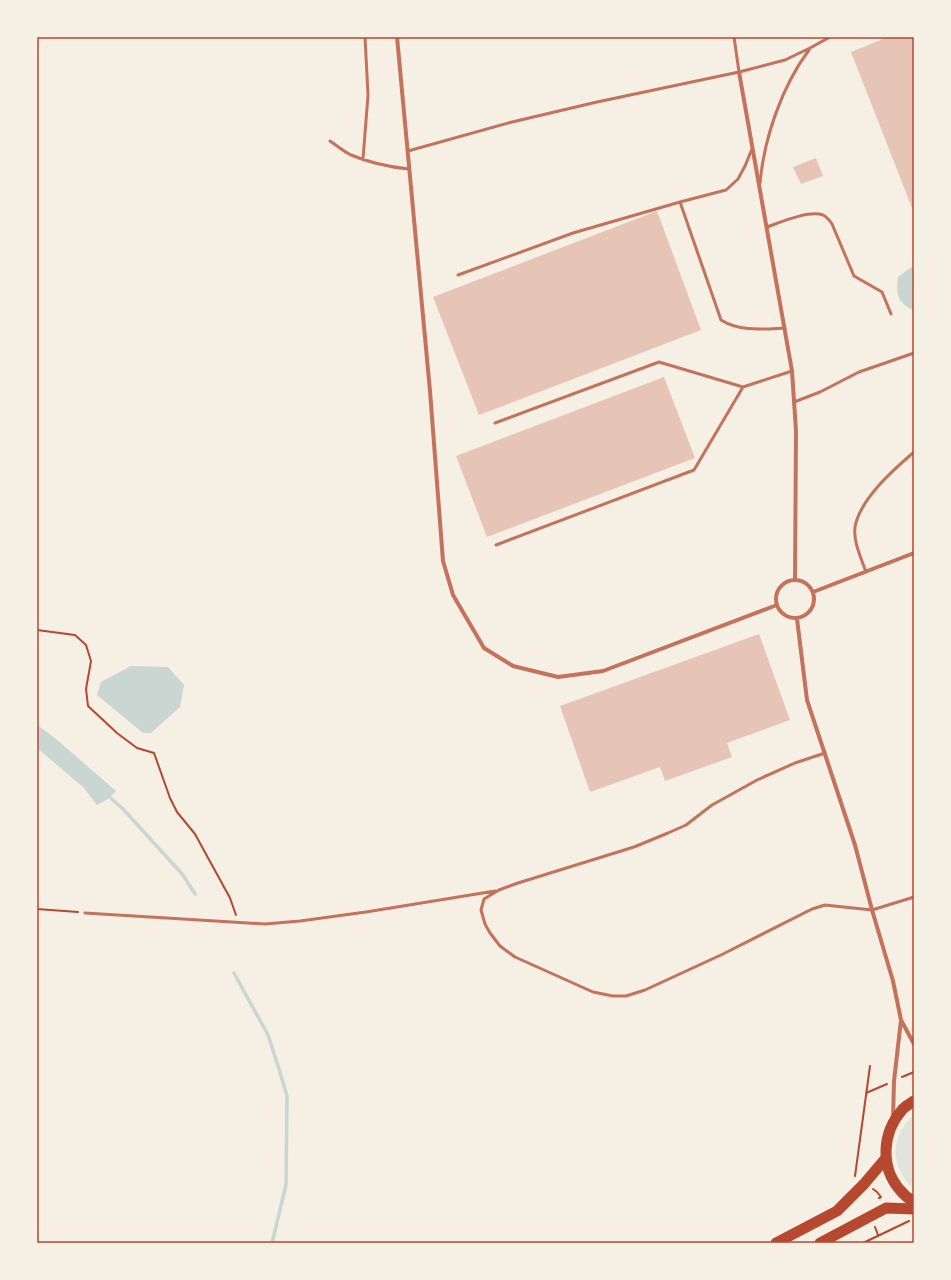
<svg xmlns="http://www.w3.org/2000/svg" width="951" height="1280" font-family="Cabin,sans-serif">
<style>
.green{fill:#e2e4dc}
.water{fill:#c9d6d2}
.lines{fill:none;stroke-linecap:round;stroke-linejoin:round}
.stream{stroke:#c9d6d2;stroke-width:3.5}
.building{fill:#e6c5b7}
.path{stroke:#b5482f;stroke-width:2}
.service{stroke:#c5725c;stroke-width:3}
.minor{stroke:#c5725c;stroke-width:4}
.trunk{stroke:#b5482f;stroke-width:11}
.neatline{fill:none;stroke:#b5482f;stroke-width:1.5}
</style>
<rect width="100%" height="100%" fill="#f6efe4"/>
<!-- green -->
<path class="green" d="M 914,1115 L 914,1189 C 890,1167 889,1137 914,1115 Z"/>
<!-- water -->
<path class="water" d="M 914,265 L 914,311 C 897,301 896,296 898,277 Z
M 131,666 L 168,667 L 184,685 L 180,707 L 151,733 L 143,733 L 97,695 L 101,682 Z
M 37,725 L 56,739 L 116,791 L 108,799 L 97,805 L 83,787 L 37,748 Z"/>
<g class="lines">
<!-- stream -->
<path class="stream" d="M 107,795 L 123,809 L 183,875 L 195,894
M 234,973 L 268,1035 L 279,1069 L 287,1096 L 286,1185 L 272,1243"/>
</g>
<!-- building -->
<path class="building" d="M 888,37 L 914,37 L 914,213 L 851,52 Z
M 816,158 L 823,176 L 801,184 L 793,167 Z
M 657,211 L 701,330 L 479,415 L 433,297 Z
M 664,377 L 695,458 L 487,537 L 456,456 Z
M 759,634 L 790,720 L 727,743 L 732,757 L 665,781 L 660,767 L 590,792 L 560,706 Z"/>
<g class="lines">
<!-- path -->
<path class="path" d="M 37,630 L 75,635 L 86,645 L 91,661 L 86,689 L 88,706 L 117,733 L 137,748 L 154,753 L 170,798 L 177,812 L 195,834 L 230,898 L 236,915
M 37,909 L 78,912
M 902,1077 L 914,1072
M 866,1093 L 887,1084
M 855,1176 L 870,1066
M 873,1189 L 877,1192 L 881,1197 L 879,1198
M 875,1227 L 878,1235
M 863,1243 L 909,1221"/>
<!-- service -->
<path class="service" d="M 734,37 L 739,72
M 330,141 C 336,145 343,151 351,155 C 370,163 389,167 409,169
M 408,151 L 512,122 L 597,102 L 739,72 L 785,60 L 810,48 L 830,37
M 363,159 L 368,95 L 365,37
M 760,183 C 764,138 782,86 809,50
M 680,202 L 726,190 L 738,179 L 745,166 L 752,149
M 767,227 C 781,222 809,210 823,215 C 827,217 830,221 832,224 L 854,276 L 882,292 L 891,314
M 458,275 L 573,233 L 680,202 L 721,320 C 740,332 763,329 785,328
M 794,402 L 820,392 L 859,372 L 914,353
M 495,423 L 659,362 L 743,387
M 496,545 L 694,470 L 743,387 L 792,371
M 866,572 C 861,558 853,541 855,527 C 860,499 893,470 914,452
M 825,753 L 795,763 L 757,780 L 712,805 L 686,825 L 668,833 L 634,847 L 518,883 L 499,890 L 484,899 L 481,910 L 485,924 L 490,933 L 500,946 L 515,957 L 593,992 L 613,996 L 626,996 L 645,990 L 723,954 L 812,909 L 825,905 L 872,910 L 914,897
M 85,913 L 265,924 L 300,921 L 366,912 L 495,891"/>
<!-- minor -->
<path class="minor" d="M 397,37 L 430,391 L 443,561 L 453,595 L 484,648 L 513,666 L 558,677 L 603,671 L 777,605
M 739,72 L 792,371 L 796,431 L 795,580
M776 599a19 19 0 1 1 38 0a19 19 0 1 1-38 0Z
M 813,592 L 914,553
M 797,619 L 807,700 L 855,845 L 872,910 L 893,981 L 901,1020 L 914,1044
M 893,1119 L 894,1081 L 901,1020"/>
<!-- trunk -->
<path class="trunk" d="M 914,1101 C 910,1104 905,1106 902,1110 C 882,1133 880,1167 900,1190 C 904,1195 909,1199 914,1202
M 776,1243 L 837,1211 L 864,1184 L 886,1158
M 820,1243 L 886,1208 L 914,1209"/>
</g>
<!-- border -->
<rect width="951" height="1280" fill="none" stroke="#f6efe4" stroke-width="76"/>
<rect x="38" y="38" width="875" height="1204" class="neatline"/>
</svg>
